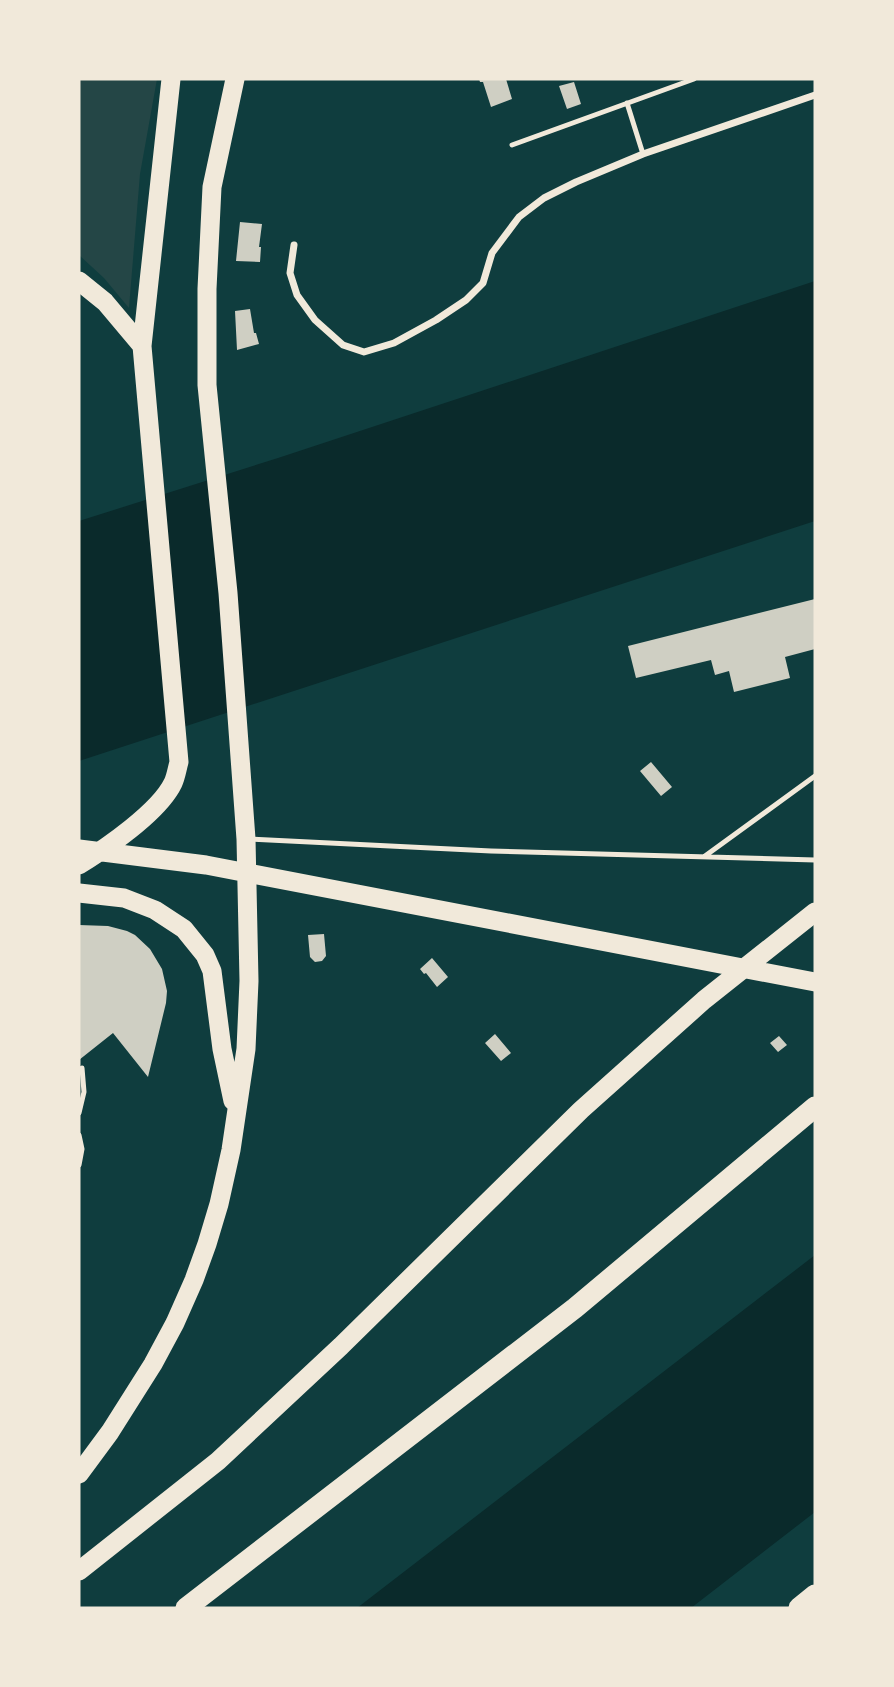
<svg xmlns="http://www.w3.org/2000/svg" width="894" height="1687" font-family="Quicksand,sans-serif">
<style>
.green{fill:#244646}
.water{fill:#0a2a2b}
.building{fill:#cfcfc3}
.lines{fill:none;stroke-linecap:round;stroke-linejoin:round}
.service{stroke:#f1e9da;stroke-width:5}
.minor{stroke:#f1e9da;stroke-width:7}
.trunk{stroke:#f1e9da;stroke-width:19}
.motorway{stroke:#f1e9da;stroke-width:21}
</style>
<rect width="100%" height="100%" fill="#0f3d3e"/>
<!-- green -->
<path class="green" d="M 79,79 L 157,79 L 140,174 L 129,308 L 104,278 L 79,255 Z"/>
<!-- water -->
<path class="water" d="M 815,281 L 815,521 L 79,761 L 79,521 L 278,458 Z
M 815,1255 L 815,1512 L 691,1608 L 357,1608 Z"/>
<!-- building -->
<path class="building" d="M 479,79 L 506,79 L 512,99 L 491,107 L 483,82 L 480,82 Z
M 574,82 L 581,104 L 567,109 L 559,86 Z
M 240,222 L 262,224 L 259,247 L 261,247 L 260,262 L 236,261 Z
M 250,309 L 254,333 L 256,333 L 259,344 L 237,350 L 235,311 Z
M 815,599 L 815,649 L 785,657 L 790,678 L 734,692 L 729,671 L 715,675 L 711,660 L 636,678 L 628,646 Z
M 651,762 L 672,787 L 661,796 L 640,771 Z
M 79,925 L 108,926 L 127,931 L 135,935 L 150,949 L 162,969 L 167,991 L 166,1003 L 148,1077 L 113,1033 L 79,1060 Z
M 324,934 L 326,956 L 322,961 L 315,962 L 310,957 L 308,935 Z
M 432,958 L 448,977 L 437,987 L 426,973 L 424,974 L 420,969 Z
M 495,1034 L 511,1053 L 501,1061 L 485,1043 Z
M 779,1036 L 787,1045 L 778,1052 L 770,1043 Z"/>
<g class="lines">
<!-- service -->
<path class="service" d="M 627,103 L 643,154
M 512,145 L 694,79
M 248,839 L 491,851 L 815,860
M 705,856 L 815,776
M 79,1113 L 84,1092 L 82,1068
M 79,1135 L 82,1149 L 79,1165"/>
<!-- minor -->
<path class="minor" d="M 294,245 L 290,273 L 297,295 L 315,320 L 343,345 L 364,352 L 394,343 L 436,320 L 466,300 L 483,283 L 492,253 L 519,217 L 544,198 L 576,182 L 643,154 L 815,95"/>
<!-- trunk -->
<path class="trunk" d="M 79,281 L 105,302 L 142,346
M 79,849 L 206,865 L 815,982
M 79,865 C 106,848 159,812 173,783 C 176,777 177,769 179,762 L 142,346 L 171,79
M 79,893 L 124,898 L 155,910 L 184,929 L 205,955 L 212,971 L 222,1049 L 233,1101
M 79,1474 L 110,1432 L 153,1364 L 175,1323 L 194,1280 L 207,1244 L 219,1204 L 231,1150 L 246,1049 L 249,981 L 246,839 L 228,593 L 207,385 L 207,289 L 212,187 L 235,79
M 79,1571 L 218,1461 L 341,1346 L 581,1110 L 704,1000 L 815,912"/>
<!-- motorway -->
<path class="motorway" d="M 186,1608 L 575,1308 L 815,1107
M 799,1608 L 815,1595"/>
</g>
<!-- border -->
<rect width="894" height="1687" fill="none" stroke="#f1e9da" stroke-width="161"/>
</svg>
